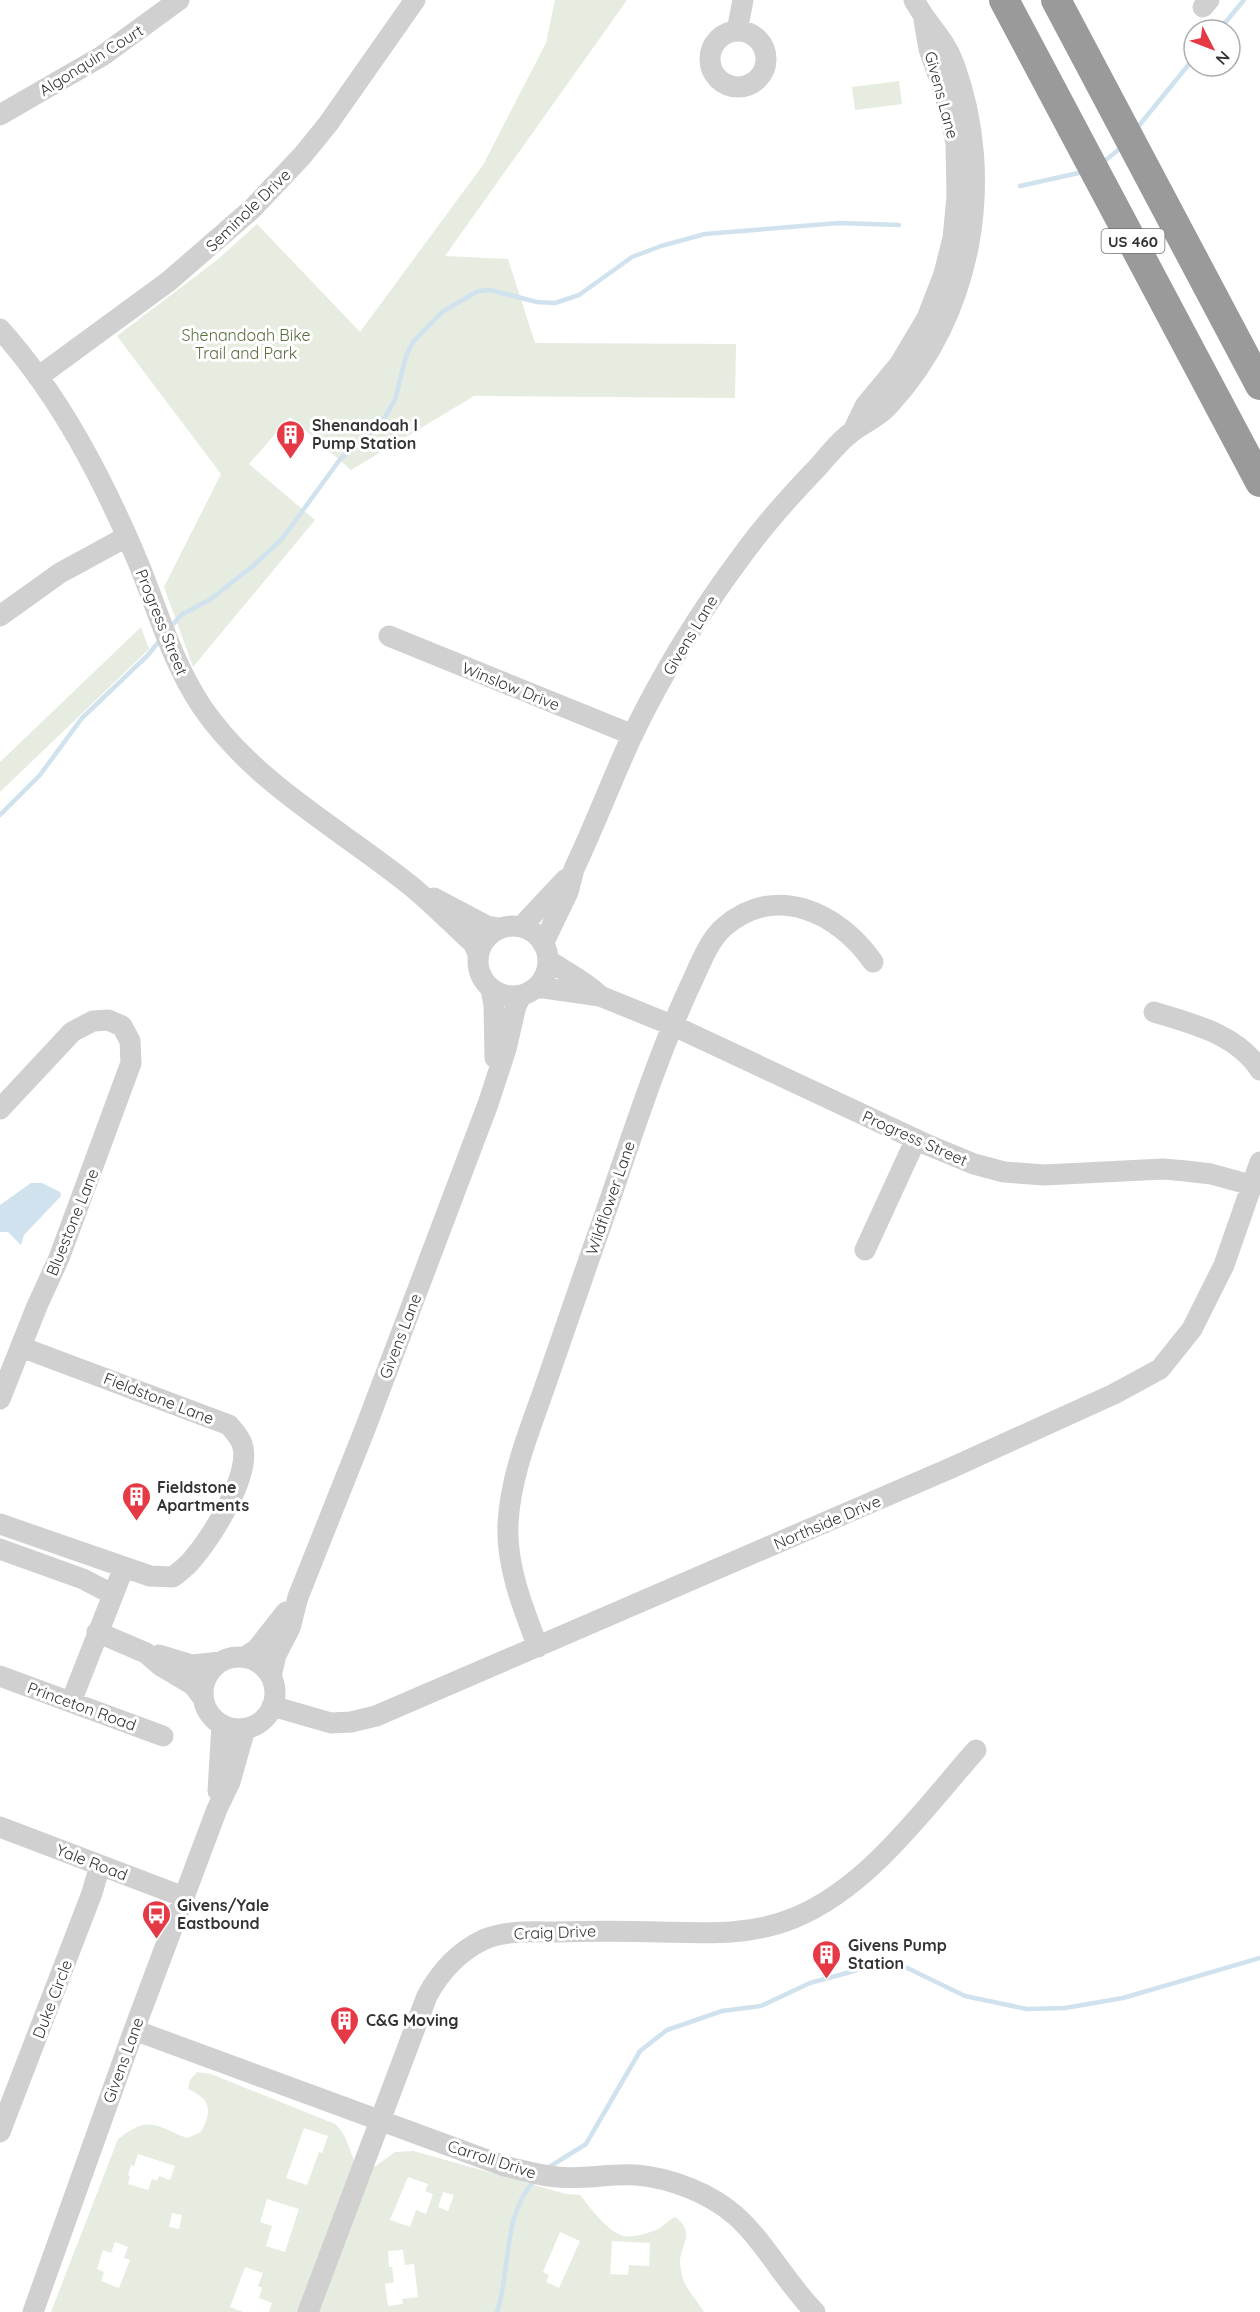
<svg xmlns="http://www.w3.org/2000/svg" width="1260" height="2312" font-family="Quicksand,sans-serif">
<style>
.green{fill:#e6ecdf;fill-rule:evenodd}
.water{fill:#cfe2ee}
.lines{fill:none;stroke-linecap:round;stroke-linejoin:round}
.stream{stroke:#cfe2ee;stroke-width:4.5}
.minor{stroke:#d0d0d0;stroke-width:21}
.highway{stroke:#9a9a9a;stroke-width:30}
.labels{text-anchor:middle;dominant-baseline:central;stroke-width:6;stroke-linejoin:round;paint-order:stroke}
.shield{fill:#fff;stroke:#707070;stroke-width:1.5}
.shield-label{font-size:15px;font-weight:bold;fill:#333}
.street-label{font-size:16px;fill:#333;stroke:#fff}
.park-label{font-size:16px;fill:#56703f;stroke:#fff}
.poi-label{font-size:16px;font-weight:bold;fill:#333;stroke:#fff;text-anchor:start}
</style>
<rect width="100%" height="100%" fill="#fff"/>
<!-- green -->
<path class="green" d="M 555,0 L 627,0 L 445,256 L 508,259 L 535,343 L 736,344 L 735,398 L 474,396 L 351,470 L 290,417 L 249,464 L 315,520 L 193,667 L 164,587 L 221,474 L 117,336 L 217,260 L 257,224 L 360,332 L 483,165 L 546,43 Z
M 899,81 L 902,104 L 855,110 L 852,87 Z
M 141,627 L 149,649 L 0,792 L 0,762 Z
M 197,2072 L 211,2074 L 335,2124 C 348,2135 349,2152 357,2166 L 373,2168 L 395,2152 L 414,2151 L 566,2194 L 580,2195 C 590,2207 608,2233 624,2236 C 633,2238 648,2233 656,2230 C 663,2227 668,2220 675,2217 C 696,2232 681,2244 680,2261 C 680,2265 681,2271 682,2275 C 684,2288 698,2301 704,2312 L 269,2312 L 272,2303 L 259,2298 L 262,2288 L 258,2286 L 263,2273 L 245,2267 L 230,2307 L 243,2312 L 51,2312 L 118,2139 C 149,2115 154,2125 187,2138 L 201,2132 C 212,2111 212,2100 188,2089 L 190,2080 ZM 304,2128 L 328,2136 L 322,2153 L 319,2152 L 307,2185 L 286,2178 ZM 138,2154 L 175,2166 L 170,2180 L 159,2176 L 157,2181 L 152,2179 L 148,2190 L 128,2184 L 130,2176 L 128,2175 L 131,2165 L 134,2166 ZM 408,2177 L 428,2184 L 425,2191 L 433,2194 L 426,2214 L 416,2210 L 410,2227 L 390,2220 ZM 443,2192 L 454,2195 L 448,2211 L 438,2207 ZM 267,2199 L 299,2209 L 285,2252 L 266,2246 L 272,2226 L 260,2222 ZM 172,2213 L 182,2215 L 179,2229 L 169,2227 ZM 560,2232 L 580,2241 L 559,2288 L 546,2282 L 549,2275 L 543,2272 ZM 612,2241 L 650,2243 L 649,2266 L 629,2265 L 628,2275 L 610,2274 ZM 115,2242 L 128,2247 L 124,2258 L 130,2260 L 119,2288 L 101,2281 L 104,2272 L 97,2269 L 103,2250 L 111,2253 ZM 403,2250 L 405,2265 L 414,2264 L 418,2297 L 402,2299 L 403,2304 L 388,2306 L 385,2284 L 394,2282 L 392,2267 L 389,2267 L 388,2251 Z"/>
<!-- water -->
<path class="water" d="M 31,1183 L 42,1183 L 60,1192 L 61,1196 L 24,1235 L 21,1245 L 8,1232 L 0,1232 L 0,1205 C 11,1198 20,1190 31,1183 Z"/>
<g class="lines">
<!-- stream -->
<path class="stream" d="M 1219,30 L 1244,0
M 1137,128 L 1194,58
M 1101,164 L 1123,146
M 1020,186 L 1083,172
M 169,629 L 181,615 L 211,599 L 254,565 L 282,539 L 341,458 L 361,444 L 383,420 L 395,400 L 406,356 L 413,342 L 442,312 L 478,291 L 490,290 L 537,302 L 555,303 L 579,295 L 632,257 L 661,246 L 705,234 L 839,223 L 899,225
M 0,815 L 40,775 L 82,718 L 147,656 L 162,638
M 546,2169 L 586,2144 L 640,2051 L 667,2030 L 722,2011 L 761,2006 L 810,1983 L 854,1971 L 868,1963 L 885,1961 L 899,1964 L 965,1996 L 1027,2009 L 1065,2008 L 1123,1998 L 1260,1958
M 497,2312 C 511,2270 502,2216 534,2181"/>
<!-- minor -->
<path class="minor" d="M 1203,7 L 1209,0
M 737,31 L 743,0
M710 59a28 28 0 1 1 56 0a28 28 0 1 1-56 0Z
M 0,115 L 102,56 L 179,0
M 0,329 C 60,396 103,479 138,562 C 158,611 172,662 202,707 C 255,784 339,828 411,886 C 433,904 453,925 474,944 L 478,954
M 38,377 L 169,281 L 252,209 L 302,156 L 328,124 L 415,0
M 853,431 L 865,406 L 899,365 L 927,318 L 944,274 L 953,238 L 957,197 L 956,143 L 945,95 L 929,49 L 924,20
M 0,616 L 60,573 L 126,537
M 389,636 L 633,735
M 434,898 L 487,926 L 499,928
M478 961a35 35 0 1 1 70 0a35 35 0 1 1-70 0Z
M 521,927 L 566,879
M 543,944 L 568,892 L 574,869 C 595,825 612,779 633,734 C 663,672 700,612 741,557 C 764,525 790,496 817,468 C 828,456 839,441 852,432 C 865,422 878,418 889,405 C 973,315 996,179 954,64 C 944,37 927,25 914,0
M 548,960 C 564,971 583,980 598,994
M 537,987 L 600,996 L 674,1026 L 928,1145 L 974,1164 L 1004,1172 L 1044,1175 L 1163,1169 L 1186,1171 L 1211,1174 L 1251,1185
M 491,989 L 494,1005 L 495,1058
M 1154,1012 C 1193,1024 1237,1034 1260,1070
M 0,1109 L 72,1032 L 93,1021 L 108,1020 L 122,1026 L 130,1041 L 131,1063 L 59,1258 L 37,1306 L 0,1399
M 865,1250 L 916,1139
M 0,1524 L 150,1576 L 173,1577 C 179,1572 186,1567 191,1561 C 210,1540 253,1473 242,1444 C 240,1437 233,1430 229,1425 L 21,1347
M 0,1549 L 83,1579 L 112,1594
M 97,1632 L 146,1653 L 161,1666 L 193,1685 L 203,1698
M 538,1647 C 523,1608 506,1566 508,1524 C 510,1479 528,1434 543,1392 C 560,1343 577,1294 594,1245 C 625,1159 651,1071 689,988 C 699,968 707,942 724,927 C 776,882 839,913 873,962
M 159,1655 L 192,1665 L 221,1662
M 245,1657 L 257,1649 L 286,1612
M203 1693a36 36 0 1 1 72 0a36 36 0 1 1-72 0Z
M 0,1676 L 163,1736
M 271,1676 L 276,1655 L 290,1628 L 298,1597 L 365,1429 L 488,1104 L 506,1049 L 516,1006 L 521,996
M 71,1702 L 124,1567
M 272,1706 L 331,1723 L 351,1722 L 376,1716 L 951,1468 L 1114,1394 L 1160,1369 L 1192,1329 L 1224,1265 L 1260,1162
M 218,1791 L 222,1725
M 0,1827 L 184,1897
M 134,2030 L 504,2166 C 522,2170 540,2176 558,2177 C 584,2180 610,2173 636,2175 C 671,2178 710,2193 736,2216 C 765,2242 786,2283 815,2312
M 0,2132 L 92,1893 L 100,1865
M 33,2312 L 134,2030 L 217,1809 L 230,1782 L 245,1729
M 308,2312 L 427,1996 C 440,1972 458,1952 483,1940 C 506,1930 531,1932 555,1932 C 590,1931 625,1931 660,1932 C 706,1933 750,1936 794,1918 C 868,1888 924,1809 976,1750"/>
<!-- highway -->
<path class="highway" d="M 1004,0 L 1260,482
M 1056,0 L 1260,385"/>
</g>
<!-- icons -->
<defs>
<symbol id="building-pin" viewBox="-11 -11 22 30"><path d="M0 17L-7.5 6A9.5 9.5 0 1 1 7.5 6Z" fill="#e63946" stroke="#fff"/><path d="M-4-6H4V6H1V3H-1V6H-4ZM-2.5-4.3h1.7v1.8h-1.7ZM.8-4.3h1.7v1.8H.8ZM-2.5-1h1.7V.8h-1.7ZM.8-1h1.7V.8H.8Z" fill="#fff"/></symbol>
<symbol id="bus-pin" viewBox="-11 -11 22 30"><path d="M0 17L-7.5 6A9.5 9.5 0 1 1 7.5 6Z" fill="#e63946" stroke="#fff"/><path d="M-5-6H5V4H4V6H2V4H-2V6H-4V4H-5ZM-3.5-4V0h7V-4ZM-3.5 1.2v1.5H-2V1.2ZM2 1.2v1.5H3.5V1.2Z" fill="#fff"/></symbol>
</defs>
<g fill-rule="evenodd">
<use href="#building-pin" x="274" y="418" width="33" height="45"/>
<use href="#building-pin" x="120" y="1480" width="33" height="45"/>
<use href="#bus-pin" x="140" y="1898" width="33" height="45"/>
<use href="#building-pin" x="810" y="1938" width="33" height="45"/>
<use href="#building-pin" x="328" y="2004" width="33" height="45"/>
</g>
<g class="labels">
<!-- shield labels -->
<rect class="shield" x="1101.5" y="229" width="63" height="24" rx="4.5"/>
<g class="shield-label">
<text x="1133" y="241">US 460</text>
</g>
<!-- street labels -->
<g class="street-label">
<text transform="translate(91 60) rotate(-32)">Algonquin Court</text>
<text transform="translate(942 95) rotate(75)">Givens Lane</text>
<text transform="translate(248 210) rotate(-44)">Seminole Drive</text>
<text transform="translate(162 622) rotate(68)">Progress Street</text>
<text transform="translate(690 635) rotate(-59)">Givens Lane</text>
<text transform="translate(511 686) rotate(22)">Winslow Drive</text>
<text transform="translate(915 1138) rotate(24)">Progress Street</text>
<text transform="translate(610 1198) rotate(-71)">Wildflower Lane</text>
<text transform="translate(72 1222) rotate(-68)">Bluestone Lane</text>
<text transform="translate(400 1336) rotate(-69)">Givens Lane</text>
<text transform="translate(159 1398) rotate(21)">Fieldstone Lane</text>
<text transform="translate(827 1522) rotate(-23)">Northside Drive</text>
<text transform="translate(82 1706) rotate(20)">Princeton Road</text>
<text transform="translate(92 1862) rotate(21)">Yale Road</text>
<text transform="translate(555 1932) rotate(-2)">Craig Drive</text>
<text transform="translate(52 1999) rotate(-69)">Duke Circle</text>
<text transform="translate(123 2060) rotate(-70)">Givens Lane</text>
<text transform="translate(492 2159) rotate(18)">Carroll Drive</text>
</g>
<!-- park labels -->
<g class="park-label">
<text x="246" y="335">Shenandoah Bike<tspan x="246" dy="18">Trail and Park</tspan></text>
</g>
<!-- poi labels -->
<g class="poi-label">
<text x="312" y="425">Shenandoah I<tspan x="312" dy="18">Pump Station</tspan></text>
<text x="157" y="1487">Fieldstone<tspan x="157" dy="18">Apartments</tspan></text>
<text x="177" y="1905">Givens/Yale<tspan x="177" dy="18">Eastbound</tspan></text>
<text x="848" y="1945">Givens Pump<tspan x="848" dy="18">Station</tspan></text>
<text x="366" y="2020">C&amp;G Moving</text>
</g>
</g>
<!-- north arrow -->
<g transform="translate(1212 48) rotate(132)"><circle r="28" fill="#ffffff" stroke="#adadad" stroke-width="1.5"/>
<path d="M0-4.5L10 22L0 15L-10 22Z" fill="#e63946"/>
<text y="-9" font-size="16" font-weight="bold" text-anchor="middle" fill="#333333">N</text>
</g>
</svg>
